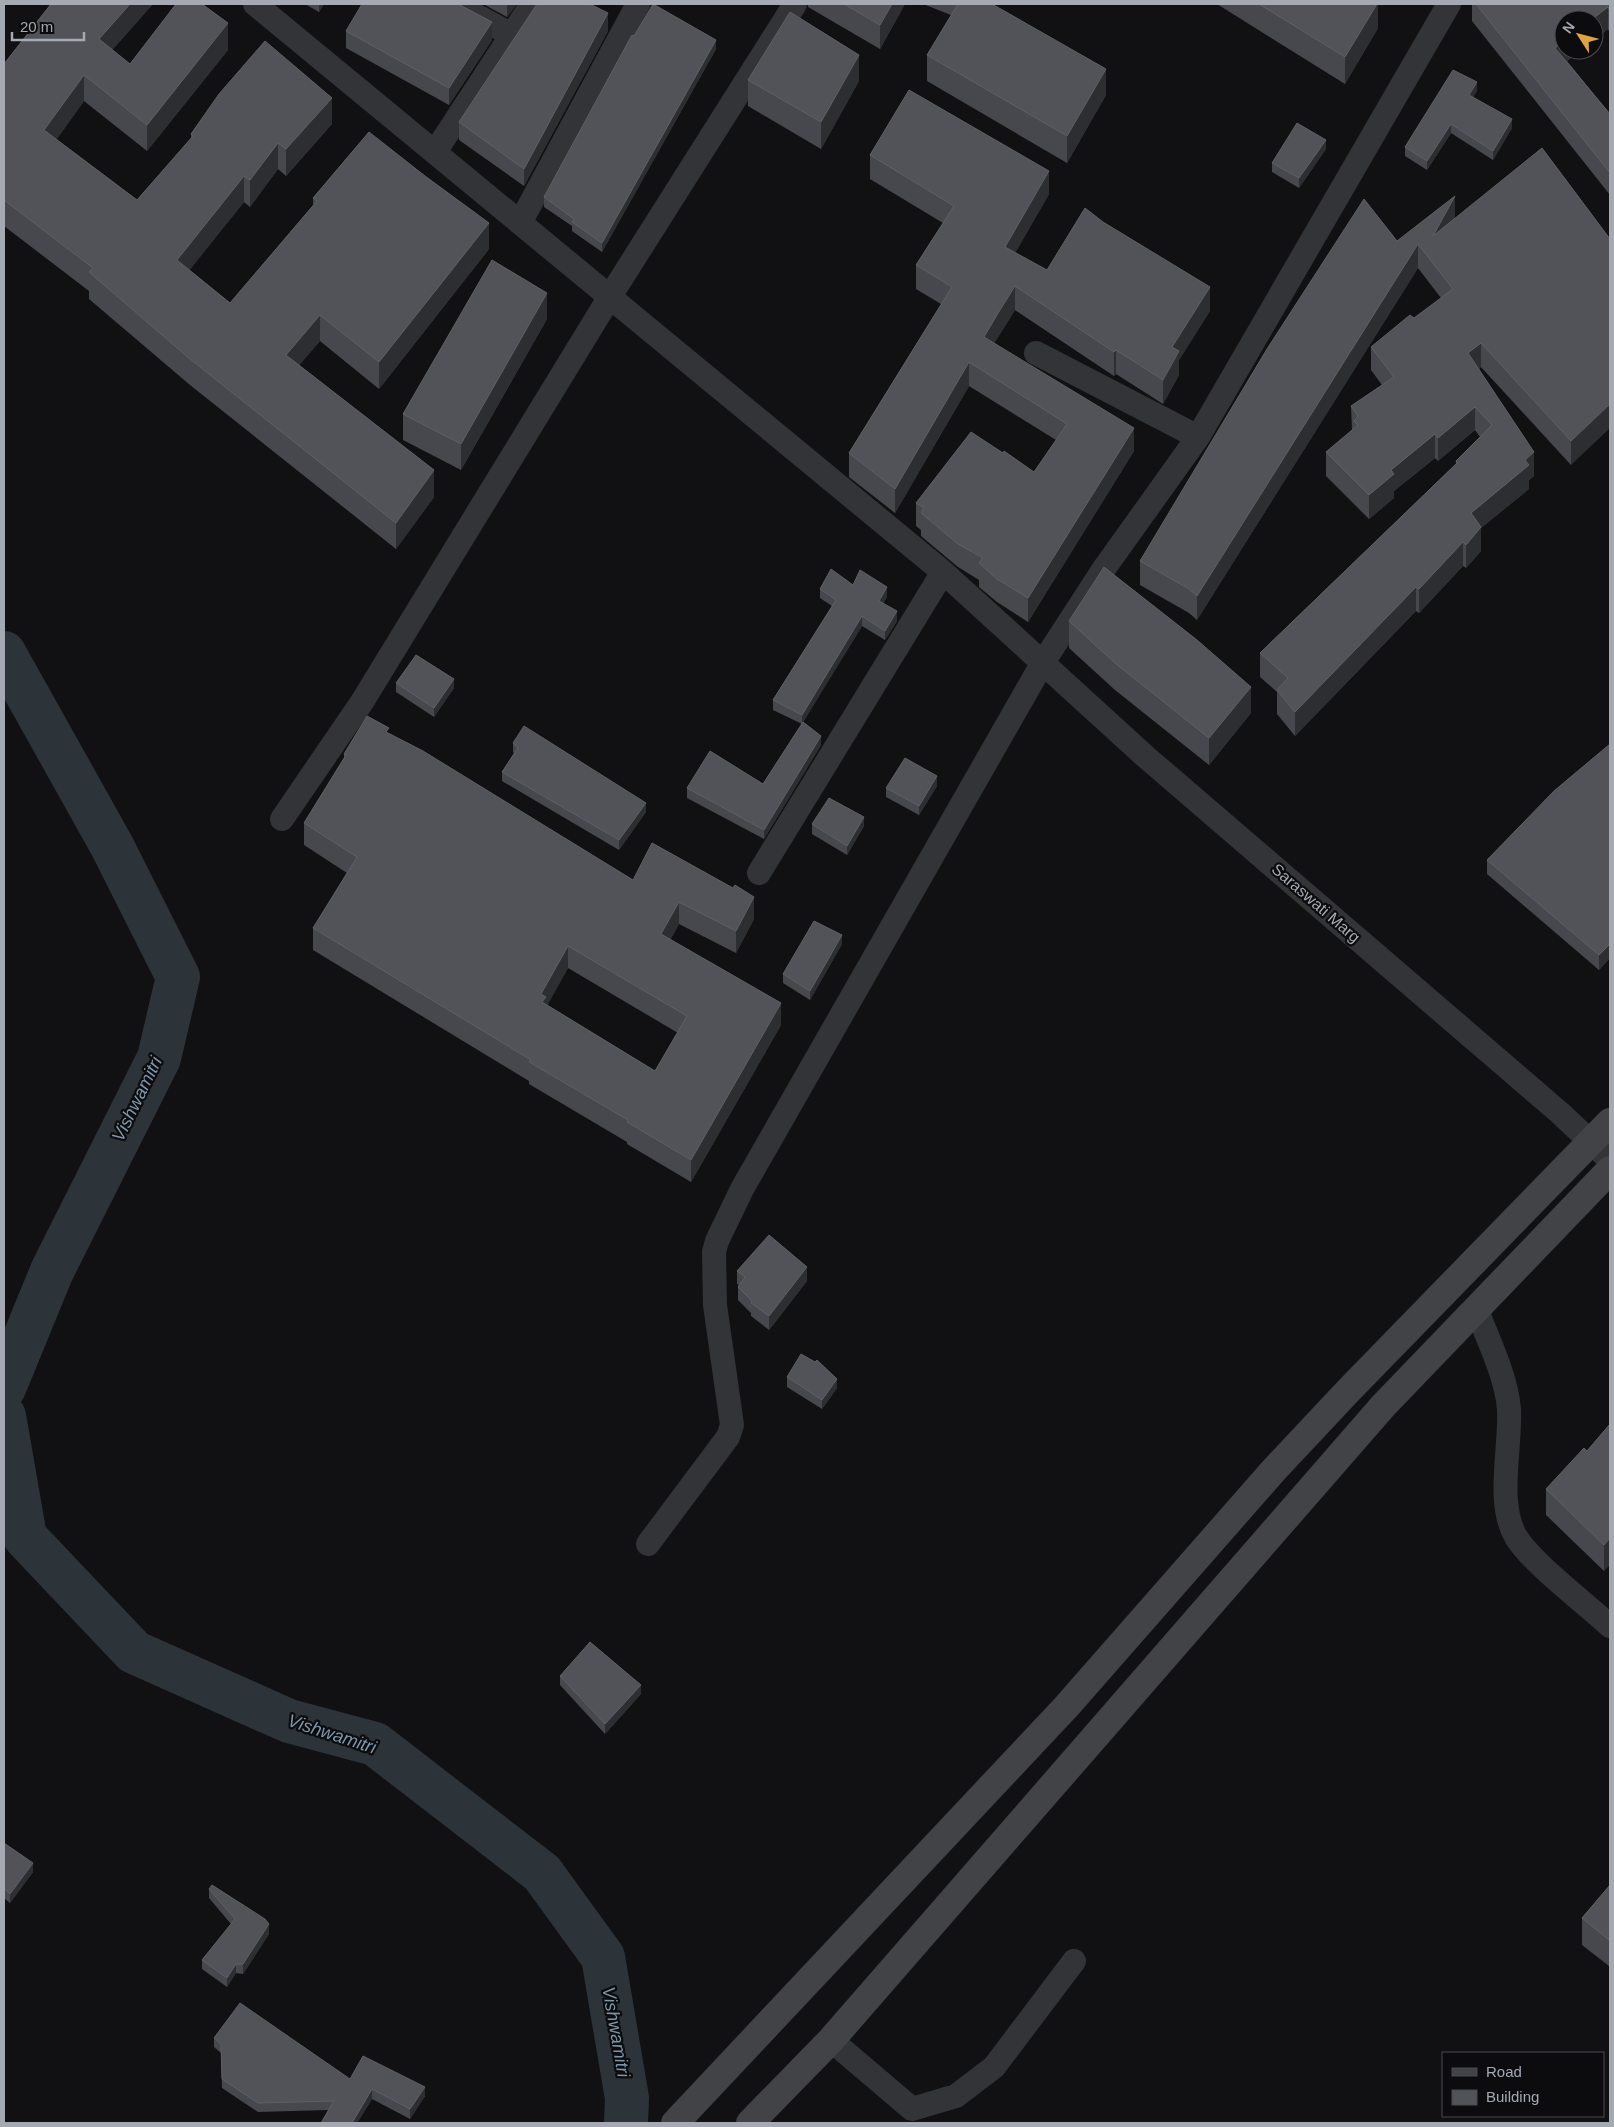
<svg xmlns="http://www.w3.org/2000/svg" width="1614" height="2127" font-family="Arial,sans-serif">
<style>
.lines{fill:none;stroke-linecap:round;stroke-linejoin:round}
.river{stroke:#2c343a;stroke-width:44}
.street{stroke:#333437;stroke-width:24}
.secondary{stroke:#414347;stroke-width:28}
.wall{fill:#47484e;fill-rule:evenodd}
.shaded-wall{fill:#2d2e32}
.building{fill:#515358;stroke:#5e6066;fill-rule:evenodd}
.labels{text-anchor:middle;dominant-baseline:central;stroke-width:4.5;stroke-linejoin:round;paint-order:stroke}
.street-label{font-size:16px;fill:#a4a9b2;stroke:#0c0c0e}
.water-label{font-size:18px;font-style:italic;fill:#7e96aa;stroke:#0c0c0e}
</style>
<rect width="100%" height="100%" fill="#111113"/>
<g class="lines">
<!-- river -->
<path class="river" d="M 4,653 L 112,846 L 178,977 L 159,1058 L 52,1271 L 4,1388
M 4,1416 L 25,1537 L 134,1652 L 289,1721 L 375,1744 L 542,1873 L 603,1957 L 627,2098 L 626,2123"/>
<!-- street -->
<path class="street" d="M 255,4 L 943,572 L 1146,757 L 1560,1113 L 1610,1160
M 455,4 L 512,35
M 435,152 L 532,4
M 520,223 L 638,4
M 1036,353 L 1198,437
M 282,819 L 362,702 L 609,298 L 795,4
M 759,873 L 943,572
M 1476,1308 C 1488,1340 1506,1375 1509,1409 C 1511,1448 1496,1503 1516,1537 C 1533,1564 1585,1603 1610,1626
M 648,1544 L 728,1437 L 732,1425 L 715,1305 L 714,1252 L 717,1241 L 742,1189 L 1042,664 L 1103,570 L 1198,437 L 1449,4
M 831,2040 L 912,2109 L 956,2096 L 994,2067 L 1074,1961"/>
<!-- secondary -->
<path class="secondary" d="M 675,2123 L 1066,1707 L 1273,1471 L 1348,1391 L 1610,1122
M 750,2123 L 831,2040 L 1383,1406 L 1610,1170"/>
</g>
<!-- wall -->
<path class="wall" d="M 51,4 L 153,4 L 112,50 L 130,64 L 228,50 L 147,151 L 84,101 L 56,140 L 137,200 L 191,139 L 191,134 L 332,124 L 286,176 L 278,169 L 250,207 L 244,202 L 189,270 L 230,303 L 313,206 L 313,198 L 489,249 L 379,389 L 320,341 L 299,365 L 434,497 L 396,549 L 190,385 L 89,299 L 89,291 L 4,226 L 4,64 Z
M 305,4 L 324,4 L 319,12 Z
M 483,4 L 517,4 L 507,17 Z
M 808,4 L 905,4 L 880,49 L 808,7 Z
M 923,4 L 992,4 L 1106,95 L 1067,163 L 927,81 L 927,55 L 951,15 Z
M 1217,4 L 1378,4 L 1378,28 L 1345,84 Z
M 1472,4 L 1610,4 L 1610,33 L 1608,29 L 1567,61 L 1610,114 L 1610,195 L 1472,21 Z
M 346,31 L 492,40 L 449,105 L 346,48 Z
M 608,31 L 524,186 L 459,140 L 459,122 Z
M 634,36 L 716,49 L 602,252 L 572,231 L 572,226 L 544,207 L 544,197 Z
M 748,80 L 859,81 L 821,149 L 748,106 Z
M 1477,91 L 1473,97 L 1512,128 L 1493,160 L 1451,133 L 1427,170 L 1405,156 L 1405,147 Z
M 1326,149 L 1299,188 L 1272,172 L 1272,163 Z
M 870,155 L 1049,194 L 1015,253 L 1047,270 L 1210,311 L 1179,360 L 1179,375 L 1163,404 L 1116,374 L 1114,376 L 1015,310 L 998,337 L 994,343 L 1134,451 L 1028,622 L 997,602 L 979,587 L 979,580 L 958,567 L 921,536 L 921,530 L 916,526 L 916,503 L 1034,472 L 1056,440 L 969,386 L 895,513 L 849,477 L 849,453 L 941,304 L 916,289 L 916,265 L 943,223 L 870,179 Z
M 1455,218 L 1610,239 L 1571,465 L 1481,367 L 1479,369 L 1534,476 L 1529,480 L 1529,489 L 1481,528 L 1481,551 L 1466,568 L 1463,566 L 1419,613 L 1416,611 L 1295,736 L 1277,714 L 1277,692 L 1260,677 L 1260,653 L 1456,464 L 1456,461 L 1480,437 L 1475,430 L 1438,461 L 1435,458 L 1394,491 L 1394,498 L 1369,519 L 1326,476 L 1326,452 L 1352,431 L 1351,406 L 1382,385 L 1371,370 L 1371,347 L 1414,318 L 1441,298 L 1418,268 L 1197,620 L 1189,613 L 1140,585 L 1140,561 L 1397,241 Z
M 547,319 L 461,470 L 403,440 L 403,414 Z
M 853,585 L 887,597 L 883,603 L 897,621 L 885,640 L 862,626 L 803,722 L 821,745 L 764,839 L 687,798 L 687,788 L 763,784 L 802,724 L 773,710 L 773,700 L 832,606 L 820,598 L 820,589 Z
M 1069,621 L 1251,713 L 1209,765 L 1115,690 L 1069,648 Z
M 396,683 L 454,688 L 434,717 L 396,692 Z
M 389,733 L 633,880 L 754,919 L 736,953 L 679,924 L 670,940 L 781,1025 L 691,1182 L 627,1144 L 627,1142 L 529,1084 L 529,1081 L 313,950 L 313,928 L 347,873 L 304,845 L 304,823 L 344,758 L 344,754 ZM 568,968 L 678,1033 L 655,1071 L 547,1005 Z
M 513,743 L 646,812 L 619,850 L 502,781 L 502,772 L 514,753 L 513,752 Z
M 1610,744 L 1610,958 L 1599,970 L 1487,874 L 1487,860 Z
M 937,786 L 919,815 L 886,797 L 886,788 Z
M 812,824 L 864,826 L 847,855 L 812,834 Z
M 842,944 L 810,1000 L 783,983 L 783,974 Z
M 737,1271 L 807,1281 L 769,1330 L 751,1316 L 751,1313 L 738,1300 L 738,1287 L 739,1285 L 737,1284 Z
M 787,1377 L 837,1388 L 822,1409 L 787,1387 Z
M 1610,1424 L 1604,1571 L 1546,1515 L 1546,1489 L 1587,1451 Z
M 560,1676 L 641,1694 L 605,1734 L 560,1685 Z
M 4,1843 L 33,1872 L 10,1903 L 4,1898 Z
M 1610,1885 L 1610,1965 L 1609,1966 L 1582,1945 L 1582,1918 Z
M 209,1889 L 269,1934 L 243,1974 L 236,1973 L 227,1987 L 202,1969 L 202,1960 L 231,1924 L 209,1898 Z
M 214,2038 L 350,2079 L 425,2096 L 410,2119 L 372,2099 L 357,2123 L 321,2123 L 328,2110 L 258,2112 L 222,2088 L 221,2053 L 214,2047 Z"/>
<!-- shaded-wall -->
<path class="shaded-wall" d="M 130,4 L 153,4 L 99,65 L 99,39 Z
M 319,4 L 324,4 L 319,12 Z
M 507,4 L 517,4 L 507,17 Z
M 892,4 L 905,4 L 880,49 L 880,25 Z
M 1377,4 L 1378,4 L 1378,28 L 1345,84 L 1345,57 Z
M 1608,7 L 1608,29 L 1594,40 L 1594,20 L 1591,20 Z
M 608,13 L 608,31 L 524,186 L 524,169 Z
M 492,22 L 492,40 L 449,105 L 449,88 Z
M 228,23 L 228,50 L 147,151 L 147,125 Z
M 716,40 L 716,49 L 602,252 L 602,243 Z
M 1564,41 L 1564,50 L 1581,50 L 1555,70 L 1555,48 Z
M 859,55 L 859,81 L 821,149 L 821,122 Z
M 1106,69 L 1106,95 L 1067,163 L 1067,136 Z
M 84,75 L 84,101 L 44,157 L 44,130 Z
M 1477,82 L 1477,91 L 1469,104 L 1469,95 Z
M 332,98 L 332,124 L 286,176 L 286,149 Z
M 1512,119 L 1512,128 L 1493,160 L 1493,151 Z
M 1451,124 L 1451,133 L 1427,170 L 1427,161 Z
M 1326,140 L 1326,149 L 1299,188 L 1299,178 Z
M 278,143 L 278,169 L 250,207 L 250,180 Z
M 1049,171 L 1049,194 L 1005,271 L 1005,247 Z
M 244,176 L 244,202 L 177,286 L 177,260 Z
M 1455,196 L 1455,220 L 1433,236 Z
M 489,223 L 489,249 L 379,389 L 379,362 Z
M 1418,244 L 1418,268 L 1197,620 L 1197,596 Z
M 1015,286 L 1015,310 L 984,360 L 984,337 Z
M 1210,287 L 1210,311 L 1179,360 L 1179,375 L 1163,404 L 1163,380 L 1172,347 Z
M 547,293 L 547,319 L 461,470 L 461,444 Z
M 320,315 L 320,341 L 286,381 L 286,355 Z
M 1481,343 L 1481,367 L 1468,377 L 1468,353 Z
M 1116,350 L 1116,374 L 1114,376 L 1114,352 Z
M 969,362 L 969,386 L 895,513 L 895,489 Z
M 1610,404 L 1610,428 L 1571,465 L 1571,441 Z
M 1475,407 L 1475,430 L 1438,461 L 1438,438 Z
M 1134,428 L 1134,451 L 1028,622 L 1028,598 Z
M 1435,434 L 1435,458 L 1394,491 L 1394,498 L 1369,519 L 1369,495 L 1391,470 Z
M 1534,452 L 1534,476 L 1529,480 L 1529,489 L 1481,528 L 1481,551 L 1466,568 L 1466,545 L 1471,513 L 1525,460 Z
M 434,470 L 434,497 L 396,549 L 396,523 Z
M 1463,542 L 1463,566 L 1419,613 L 1419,589 Z
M 887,587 L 887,597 L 879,610 L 879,601 Z
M 1416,587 L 1416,611 L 1295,736 L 1295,712 Z
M 897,611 L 897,621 L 885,640 L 885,631 Z
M 862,616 L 862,626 L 802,724 L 802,715 Z
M 454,679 L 454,688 L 434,717 L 434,708 Z
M 1251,687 L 1251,713 L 1209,765 L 1209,738 Z
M 821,736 L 821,745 L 764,839 L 764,830 Z
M 937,776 L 937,786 L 919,815 L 919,806 Z
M 646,803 L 646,812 L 619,850 L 619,840 Z
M 864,817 L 864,826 L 847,855 L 847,846 Z
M 754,897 L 754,919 L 736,953 L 736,931 Z
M 679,902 L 679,924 L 661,957 L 661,934 Z
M 842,935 L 842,944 L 810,1000 L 810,991 Z
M 1610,944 L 1610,958 L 1599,970 L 1599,955 Z
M 568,946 L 568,968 L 546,1008 L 542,1024 L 541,994 Z
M 781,1003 L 781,1025 L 691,1182 L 691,1160 Z
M 807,1267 L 807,1281 L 769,1330 L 769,1316 Z
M 837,1379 L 837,1388 L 822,1409 L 822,1400 Z
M 1610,1538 L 1610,1565 L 1604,1571 L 1604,1545 Z
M 641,1685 L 641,1694 L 605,1734 L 605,1724 Z
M 33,1863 L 33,1872 L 10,1903 L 10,1894 Z
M 269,1924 L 269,1934 L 243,1974 L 243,1964 Z
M 1610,1939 L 1610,1965 L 1609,1966 L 1609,1940 Z
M 236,1964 L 236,1973 L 227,1987 L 227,1978 Z
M 425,2087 L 425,2096 L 410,2119 L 410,2109 Z
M 372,2089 L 372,2099 L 357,2123 L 352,2123 Z"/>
<!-- building -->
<path class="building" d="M 51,4 L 130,4 L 99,39 L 130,64 L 176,4 L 202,4 L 228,23 L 147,125 L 84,75 L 44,130 L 137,200 L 193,136 L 191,134 L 219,94 L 265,41 L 332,98 L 286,149 L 278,143 L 250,180 L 244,176 L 177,260 L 230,303 L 317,201 L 313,198 L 369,132 L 425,176 L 489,223 L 379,362 L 320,315 L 286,355 L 434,470 L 396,523 L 190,359 L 89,272 L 93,268 L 4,200 L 4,64 Z
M 362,4 L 458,4 L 492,22 L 449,88 L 346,31 Z
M 537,4 L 590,4 L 608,13 L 524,169 L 459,122 Z
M 653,4 L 716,40 L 602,243 L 572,222 L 574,219 L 544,197 L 632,35 L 634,36 Z
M 844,4 L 892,4 L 880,25 Z
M 958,4 L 992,4 L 1106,69 L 1067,136 L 927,55 Z
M 1259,4 L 1377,4 L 1345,57 Z
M 1476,4 L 1610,4 L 1610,11 L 1608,7 L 1591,20 L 1564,20 L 1564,41 L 1555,48 L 1610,114 L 1610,173 Z
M 790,12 L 859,55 L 821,122 L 748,80 Z
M 1453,70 L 1477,82 L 1469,95 L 1512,119 L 1493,151 L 1451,124 L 1427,161 L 1405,147 Z
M 909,90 L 1049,171 L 1005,247 L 1047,270 L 1085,208 L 1103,222 L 1210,287 L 1172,347 L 1179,351 L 1163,380 L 1116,350 L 1114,352 L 1015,286 L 998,313 L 984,337 L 1134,428 L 1028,598 L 997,579 L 979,563 L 983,558 L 958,544 L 921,513 L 924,508 L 916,503 L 971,432 L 1003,453 L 1004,451 L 1034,472 L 1067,424 L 969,362 L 895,489 L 849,453 L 952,287 L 916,265 L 954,206 L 870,155 Z
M 1297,123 L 1326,140 L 1299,178 L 1272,163 Z
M 1542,148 L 1610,239 L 1610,404 L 1571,441 L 1481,343 L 1468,353 L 1534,452 L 1525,460 L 1529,465 L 1471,513 L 1481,527 L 1466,545 L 1463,542 L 1419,589 L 1416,587 L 1295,712 L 1277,690 L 1288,678 L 1260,653 L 1457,463 L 1456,461 L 1492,425 L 1475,407 L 1438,438 L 1435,434 L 1391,470 L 1394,474 L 1369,495 L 1326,452 L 1358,425 L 1354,421 L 1358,416 L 1351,406 L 1394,377 L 1371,347 L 1410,315 L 1414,318 L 1453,289 L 1418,244 L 1197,596 L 1189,589 L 1140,561 L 1267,349 L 1364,199 L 1397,241 L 1455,196 L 1433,236 Z
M 492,260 L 547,293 L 461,444 L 403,414 Z
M 1104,567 L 1197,640 L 1251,687 L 1209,738 L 1115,663 L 1069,621 Z
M 831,569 L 853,585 L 860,570 L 887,587 L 879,601 L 897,611 L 885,631 L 862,616 L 802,715 L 773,700 L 836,600 L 820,589 Z
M 416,655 L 454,679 L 434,708 L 396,683 Z
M 367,716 L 389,728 L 386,732 L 423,751 L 633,880 L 652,843 L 733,888 L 735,885 L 754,897 L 736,931 L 679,902 L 661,934 L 781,1003 L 691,1160 L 627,1122 L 628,1120 L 529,1062 L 531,1060 L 313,928 L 357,857 L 304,823 L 346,755 L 344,754 ZM 568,946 L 687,1016 L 655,1071 L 542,1002 L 546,997 L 541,994 Z
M 803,722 L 821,736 L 764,830 L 687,788 L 710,751 L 763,784 Z
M 524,726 L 646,803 L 619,840 L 502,772 L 518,748 L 513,743 Z
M 1610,744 L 1610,944 L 1599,955 L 1487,860 L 1554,791 Z
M 905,758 L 937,776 L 919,806 L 886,788 Z
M 829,798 L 864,817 L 847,846 L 812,824 Z
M 814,921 L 842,935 L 810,991 L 783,974 Z
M 769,1235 L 807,1267 L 769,1316 L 751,1303 L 752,1301 L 738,1287 L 745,1277 L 737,1271 Z
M 801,1354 L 815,1362 L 817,1360 L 837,1379 L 822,1400 L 787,1377 Z
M 1610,1424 L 1610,1538 L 1604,1545 L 1546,1489 L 1584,1448 L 1587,1451 Z
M 590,1642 L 641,1685 L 605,1724 L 560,1676 Z
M 4,1843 L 33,1863 L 10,1894 L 4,1888 Z
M 212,1885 L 265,1919 L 269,1924 L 243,1964 L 236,1964 L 227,1978 L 202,1960 L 235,1919 L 209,1889 Z
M 1610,1885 L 1610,1939 L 1609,1940 L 1582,1918 Z
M 240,2003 L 350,2079 L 363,2056 L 425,2087 L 410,2109 L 372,2089 L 352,2123 L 321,2123 L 334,2101 L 258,2103 L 222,2079 L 221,2044 L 214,2038 Z"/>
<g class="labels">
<!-- street labels -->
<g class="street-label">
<text transform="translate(1316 903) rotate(41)">Saraswati Marg</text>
</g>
<!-- water labels -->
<g class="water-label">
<text transform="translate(137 1099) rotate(-64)">Vishwamitri</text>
<text transform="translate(332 1734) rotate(18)">Vishwamitri</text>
<text transform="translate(616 2032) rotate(80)">Vishwamitri</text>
</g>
</g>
<!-- border -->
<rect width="1614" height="2127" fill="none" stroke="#a4a9b2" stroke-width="10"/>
<!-- legend -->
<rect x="1442" y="2052" width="162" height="65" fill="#0c0c0e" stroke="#494b50"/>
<rect x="1452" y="2068" width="25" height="8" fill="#414347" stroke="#494b50"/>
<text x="1486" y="2077" font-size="15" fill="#a4a9b2">Road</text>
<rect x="1452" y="2090" width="25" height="15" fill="#515358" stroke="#494b50"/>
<text x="1486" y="2102" font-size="15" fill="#a4a9b2">Building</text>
<!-- north arrow -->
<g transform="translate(1579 35) rotate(306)"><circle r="24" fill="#0c0c0e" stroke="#494b50"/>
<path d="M0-4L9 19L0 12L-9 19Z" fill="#dea43e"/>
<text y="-8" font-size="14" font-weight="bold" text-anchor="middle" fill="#a4a9b2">N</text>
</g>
<!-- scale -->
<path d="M12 32v8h72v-8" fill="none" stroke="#a4a9b2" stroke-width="2.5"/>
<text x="20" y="32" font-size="15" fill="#a4a9b2" stroke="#0c0c0e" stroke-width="4" paint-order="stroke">20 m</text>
</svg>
